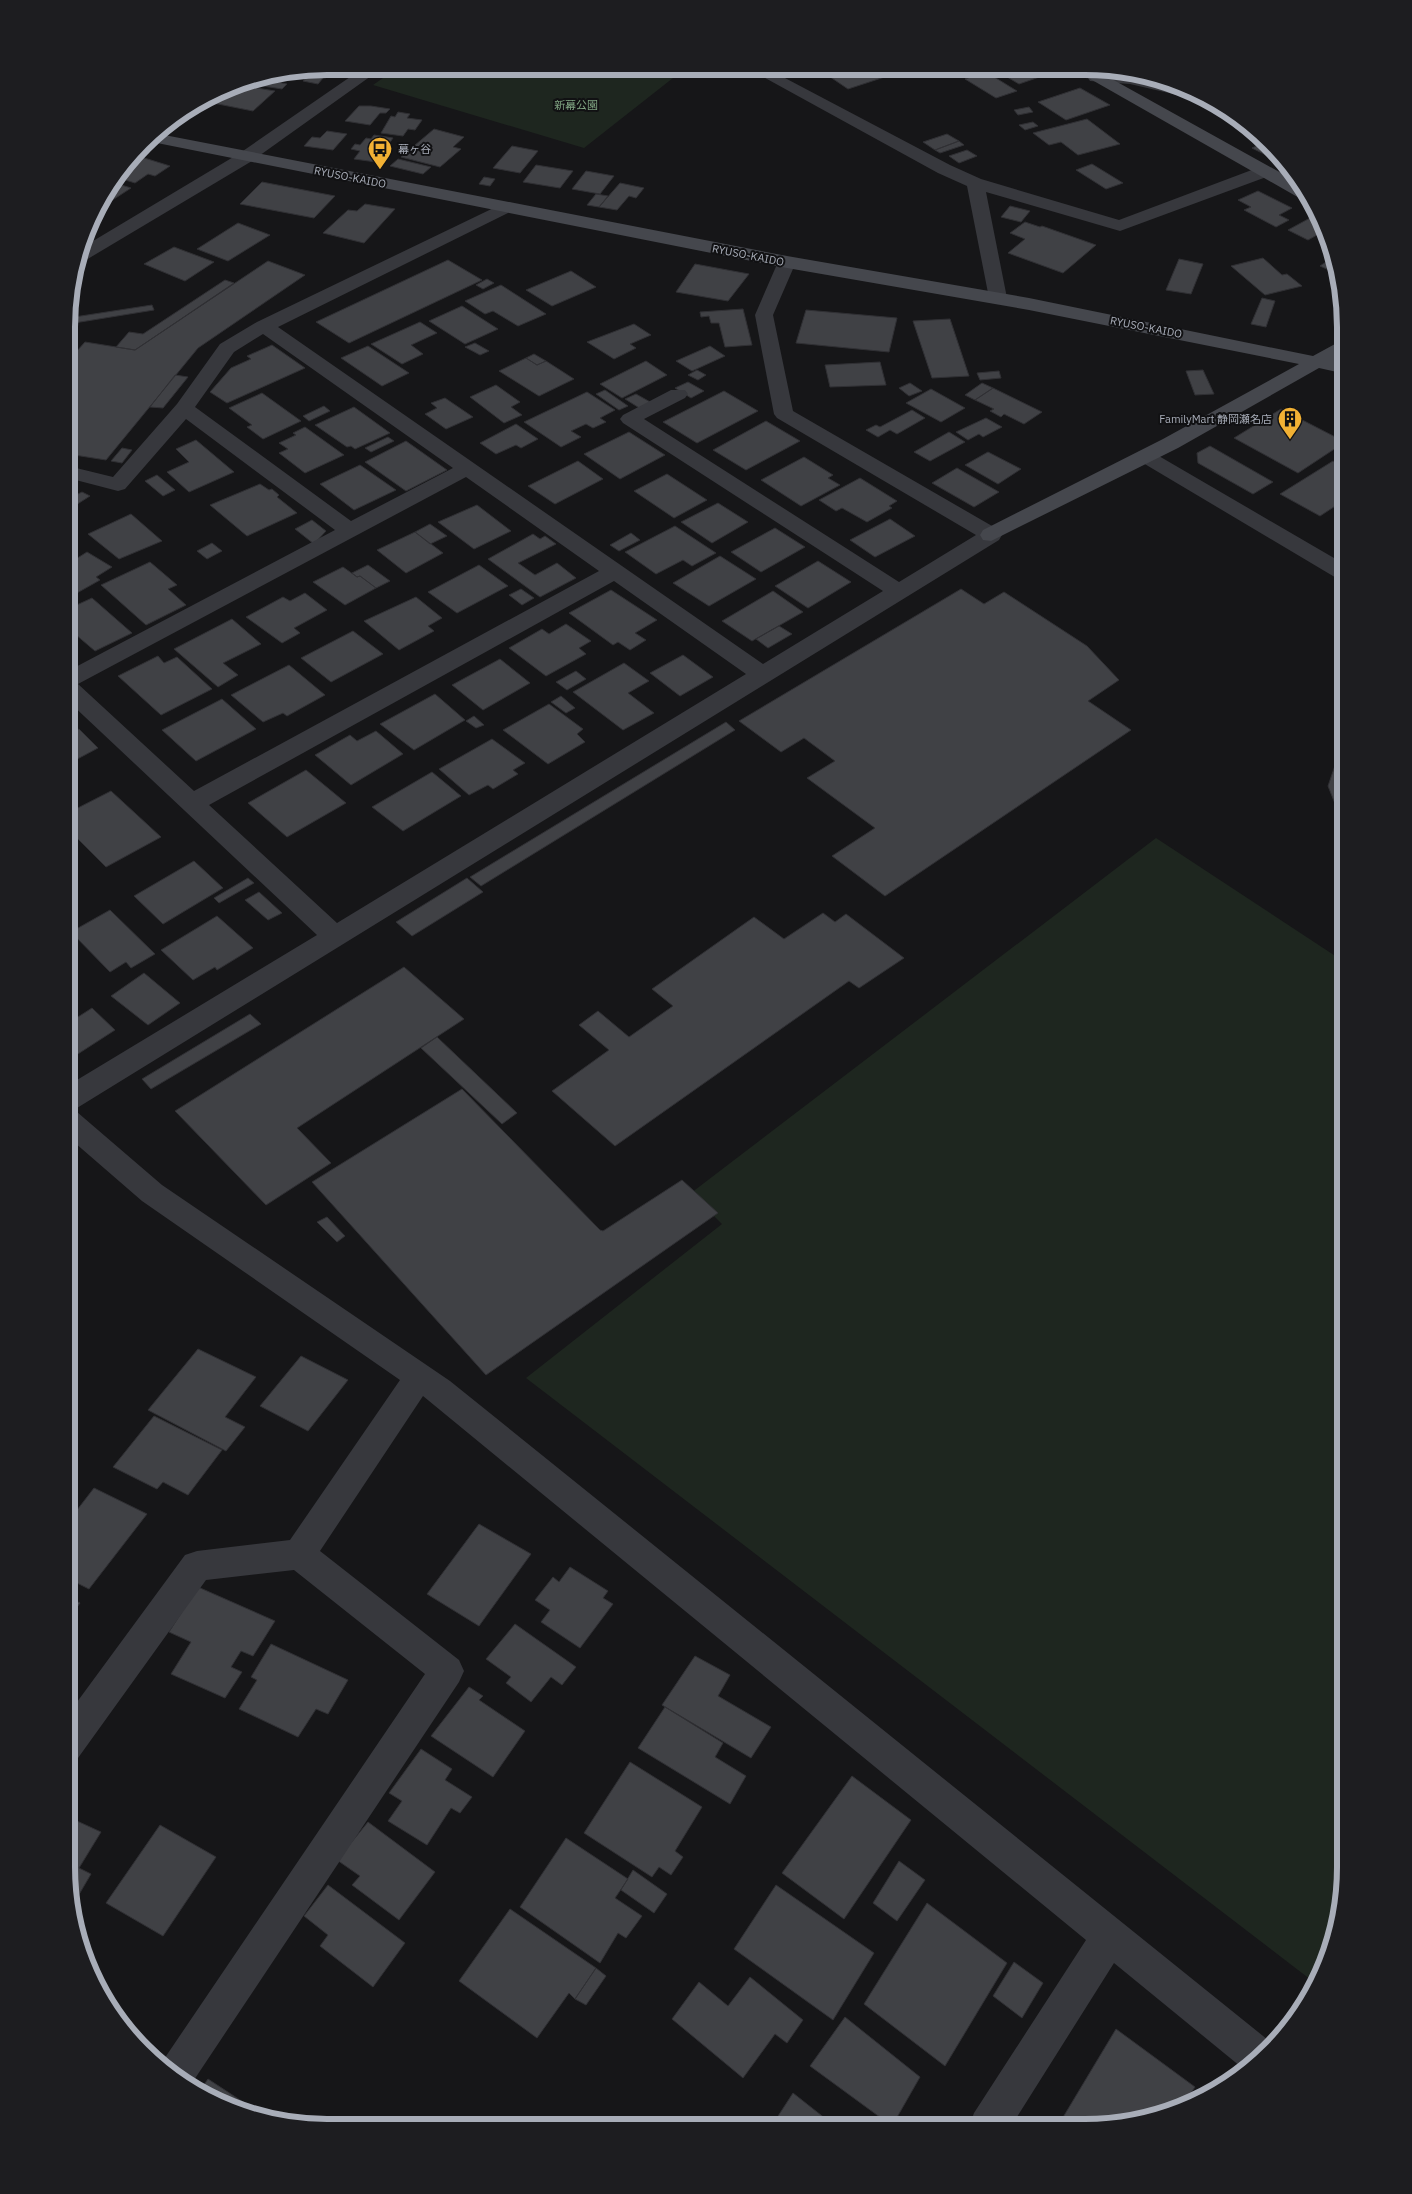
<svg xmlns="http://www.w3.org/2000/svg" width="1412" height="2194" font-family="'IBM Plex Sans','Noto Sans JP',sans-serif">
<style>
.green{fill:#1e261f}
.building{fill:#404145;stroke:#303034}
.lines{fill:none;stroke-linecap:round;stroke-linejoin:round}
.street{fill:#37383d;fill-rule:evenodd}
.secondary{fill:#45474d;fill-rule:evenodd}
.labels{text-anchor:middle;dominant-baseline:central;stroke-width:4;stroke-linejoin:round;paint-order:stroke}
.far-park-label{font-size:11px;fill:#7fa381;stroke:#111113}
.far-poi-label{font-size:11px;fill:#a8adb8;stroke:#111113;text-anchor:start}
.far-street-label{font-size:11px;fill:#a8adb8;stroke:#111113}
.rim{fill:none;stroke:#a8adb8;stroke-width:6}
</style>
<rect width="100%" height="100%" fill="#161618"/>
<!-- green -->
<path class="green" d="M 400,66 L 687,67 L 584,148 L 373,85 Z
M 1156,838 L 1346,963 L 1345,1884 L 1332,1951 L 1315,1983 L 526,1378 L 722,1224 L 691,1193 Z"/>
<!-- building -->
<path class="building" d="M 817,68 L 912,68 L 848,89 Z
M 1007,68 L 1046,68 L 1042,71 L 1048,74 L 1019,84 L 997,71 Z
M 986,72 L 1017,91 L 996,98 L 965,79 Z
M 309,76 L 323,78 L 318,84 L 303,81 Z
M 262,79 L 287,84 L 282,89 L 257,85 Z
M 249,82 L 244,86 L 275,91 L 253,111 L 203,101 L 228,86 Z
M 1080,88 L 1110,105 L 1066,120 L 1038,102 Z
M 359,106 L 371,106 L 390,109 L 386,113 L 380,113 L 370,125 L 345,121 Z
M 1029,107 L 1033,112 L 1018,115 L 1014,110 Z
M 398,112 L 410,114 L 407,118 L 422,120 L 415,130 L 408,129 L 403,136 L 381,133 L 391,116 L 395,117 Z
M 1237,117 L 1243,120 L 1256,133 L 1229,121 Z
M 1087,119 L 1120,144 L 1078,155 L 1061,142 L 1049,145 L 1033,133 Z
M 1033,122 L 1038,126 L 1025,130 L 1019,125 Z
M 434,129 L 464,137 L 453,147 L 461,149 L 440,167 L 401,157 Z
M 327,131 L 347,134 L 333,150 L 304,146 L 312,137 L 320,138 Z
M 947,134 L 959,141 L 935,150 L 923,142 Z
M 374,135 L 393,138 L 376,162 L 354,159 L 360,151 L 351,149 L 355,144 L 360,145 L 366,138 L 371,139 Z
M 959,141 L 964,145 L 940,153 L 935,150 Z
M 1265,142 L 1280,157 L 1274,159 L 1252,148 Z
M 512,146 L 538,151 L 520,173 L 493,168 Z
M 967,150 L 977,156 L 959,163 L 949,156 Z
M 138,156 L 170,166 L 155,176 L 148,174 L 135,183 L 119,178 Z
M 398,159 L 431,167 L 423,174 L 390,166 Z
M 1092,164 L 1123,183 L 1106,189 L 1076,170 Z
M 536,165 L 573,171 L 560,188 L 523,182 Z
M 586,171 L 614,176 L 600,194 L 572,189 Z
M 484,177 L 495,179 L 490,186 L 479,184 Z
M 262,182 L 335,196 L 314,218 L 240,204 Z
M 115,183 L 131,188 L 108,203 L 101,201 Z
M 620,183 L 644,188 L 636,198 L 629,196 L 617,210 L 599,207 Z
M 1258,191 L 1292,208 L 1279,215 L 1289,220 L 1276,227 L 1244,210 L 1251,207 L 1238,200 Z
M 596,194 L 608,196 L 599,207 L 587,205 Z
M 365,204 L 395,209 L 364,243 L 323,233 L 348,210 L 357,211 Z
M 1010,206 L 1030,211 L 1021,222 L 1001,217 Z
M 1310,218 L 1324,225 L 1326,230 L 1308,240 L 1288,230 Z
M 1025,222 L 1040,227 L 1042,226 L 1096,245 L 1063,273 L 1008,253 L 1025,239 L 1010,233 Z
M 238,223 L 270,235 L 228,261 L 197,249 Z
M 174,247 L 214,262 L 185,281 L 144,264 Z
M 1263,258 L 1282,275 L 1287,274 L 1302,286 L 1265,295 L 1231,266 Z
M 1332,258 L 1334,267 L 1329,270 L 1320,266 Z
M 1179,259 L 1203,264 L 1191,294 L 1166,290 Z
M 448,260 L 482,280 L 349,343 L 316,322 Z
M 268,261 L 305,275 L 198,348 L 106,460 L 68,454 L 68,361 L 85,342 L 135,350 Z
M 695,264 L 749,274 L 728,301 L 676,292 Z
M 571,271 L 596,287 L 552,306 L 526,290 Z
M 487,279 L 494,283 L 483,289 L 476,285 Z
M 225,280 L 234,283 L 135,350 L 116,347 L 129,332 L 143,334 Z
M 501,285 L 546,314 L 518,326 L 493,311 L 485,314 L 465,301 Z
M 1262,298 L 1275,301 L 1266,327 L 1251,324 Z
M 152,305 L 154,310 L 68,324 L 68,318 Z
M 462,306 L 498,329 L 465,344 L 429,321 Z
M 743,309 L 752,345 L 725,347 L 719,323 L 711,323 L 709,316 L 701,317 L 700,312 Z
M 806,310 L 897,318 L 889,352 L 796,343 Z
M 950,319 L 969,376 L 932,378 L 913,321 Z
M 420,322 L 437,333 L 411,345 L 423,354 L 402,364 L 371,344 Z
M 634,324 L 651,335 L 630,344 L 636,348 L 614,359 L 587,342 Z
M 475,343 L 489,351 L 480,355 L 465,347 Z
M 272,345 L 305,368 L 227,403 L 210,392 L 231,368 L 251,359 L 247,356 Z
M 368,346 L 409,373 L 382,386 L 341,358 Z
M 710,346 L 725,356 L 692,371 L 676,361 Z
M 534,354 L 546,361 L 537,365 L 526,358 Z
M 526,358 L 537,365 L 546,361 L 574,379 L 539,396 L 499,371 Z
M 646,361 L 667,375 L 622,398 L 600,384 Z
M 880,362 L 886,385 L 830,387 L 825,365 Z
M 697,370 L 706,375 L 698,380 L 688,375 Z
M 1203,370 L 1214,394 L 1195,395 L 1186,371 Z
M 999,371 L 1001,378 L 980,380 L 977,373 Z
M 175,375 L 188,377 L 163,408 L 150,407 Z
M 688,382 L 704,391 L 691,398 L 675,388 Z
M 910,383 L 922,391 L 909,396 L 899,388 Z
M 982,383 L 993,388 L 975,400 L 965,395 Z
M 496,385 L 520,402 L 511,407 L 522,415 L 504,423 L 470,397 Z
M 993,388 L 1042,412 L 1024,424 L 1004,414 L 1001,417 L 990,411 L 994,409 L 975,400 Z
M 931,389 L 965,408 L 941,422 L 906,403 Z
M 605,390 L 628,406 L 619,410 L 596,394 Z
M 724,391 L 758,411 L 697,443 L 663,422 Z
M 587,392 L 615,410 L 600,418 L 606,422 L 593,428 L 586,424 L 571,431 L 581,437 L 561,447 L 524,422 Z
M 262,393 L 301,421 L 263,439 L 247,427 L 252,425 L 229,408 Z
M 636,394 L 652,403 L 641,409 L 625,399 Z
M 445,398 L 473,417 L 446,429 L 425,414 L 437,408 L 431,403 Z
M 324,406 L 330,411 L 309,421 L 303,416 Z
M 354,407 L 390,433 L 355,449 L 351,446 L 347,447 L 315,425 Z
M 1281,409 L 1345,442 L 1298,473 L 1234,438 Z
M 912,410 L 925,418 L 897,434 L 890,430 L 878,437 L 866,430 L 876,425 L 880,427 Z
M 986,418 L 1002,427 L 983,437 L 979,434 L 968,440 L 956,432 Z
M 766,421 L 800,441 L 746,470 L 713,450 Z
M 516,424 L 538,439 L 521,448 L 516,445 L 496,454 L 480,443 Z
M 305,427 L 344,455 L 305,473 L 279,453 L 288,449 L 279,443 L 296,435 L 293,433 Z
M 629,432 L 665,455 L 620,479 L 584,454 Z
M 949,432 L 965,442 L 930,461 L 914,452 Z
M 388,437 L 394,441 L 371,452 L 365,448 Z
M 196,440 L 234,472 L 189,492 L 167,472 L 189,462 L 176,449 Z
M 406,441 L 447,470 L 406,491 L 365,462 Z
M 1210,446 L 1273,482 L 1253,494 L 1198,463 L 1197,453 Z
M 122,448 L 132,450 L 122,463 L 111,461 Z
M 988,452 L 1021,469 L 998,484 L 965,465 Z
M 804,457 L 833,475 L 828,478 L 840,485 L 801,506 L 761,480 Z
M 578,461 L 603,479 L 555,504 L 528,486 Z
M 1333,461 L 1346,468 L 1346,499 L 1320,516 L 1280,494 Z
M 360,465 L 396,490 L 354,510 L 320,484 Z
M 957,468 L 999,492 L 974,507 L 932,483 Z
M 667,474 L 707,500 L 674,518 L 634,491 Z
M 157,475 L 175,490 L 163,496 L 145,481 Z
M 860,478 L 897,501 L 889,506 L 892,508 L 867,522 L 842,508 L 836,511 L 819,500 Z
M 260,484 L 269,490 L 272,489 L 279,495 L 277,497 L 297,513 L 247,536 L 210,505 Z
M 68,490 L 76,495 L 82,492 L 90,496 L 68,510 Z
M 718,503 L 748,522 L 712,543 L 681,522 Z
M 477,505 L 511,531 L 474,549 L 438,522 Z
M 131,514 L 162,541 L 119,559 L 88,534 Z
M 890,519 L 915,536 L 875,557 L 850,540 Z
M 312,520 L 326,531 L 314,544 L 295,529 Z
M 430,524 L 447,536 L 430,544 L 415,532 Z
M 675,526 L 716,553 L 692,566 L 683,560 L 656,574 L 625,552 Z
M 775,528 L 805,547 L 761,572 L 731,552 Z
M 415,532 L 443,553 L 406,573 L 377,550 Z
M 631,533 L 640,540 L 619,551 L 610,545 Z
M 533,534 L 540,539 L 545,536 L 556,544 L 518,563 L 535,575 L 557,563 L 576,578 L 540,597 L 488,559 Z
M 212,543 L 222,551 L 207,559 L 197,551 Z
M 87,552 L 112,567 L 96,577 L 100,580 L 68,598 L 68,564 Z
M 720,556 L 756,579 L 709,606 L 673,583 Z
M 818,561 L 851,582 L 808,608 L 775,586 Z
M 150,562 L 177,585 L 168,589 L 186,605 L 146,625 L 101,585 Z
M 368,565 L 390,581 L 376,588 L 360,576 L 357,577 L 352,573 Z
M 479,565 L 508,586 L 457,613 L 428,592 Z
M 343,567 L 357,577 L 360,576 L 376,588 L 345,605 L 313,582 Z
M 521,589 L 534,598 L 522,605 L 509,595 Z
M 961,589 L 984,604 L 1004,592 L 1087,646 L 1119,680 L 1088,701 L 1131,730 L 885,896 L 832,856 L 875,828 L 807,778 L 835,761 L 804,738 L 781,752 L 739,721 Z
M 611,590 L 657,620 L 635,633 L 646,640 L 630,650 L 618,642 L 613,645 L 569,613 Z
M 773,591 L 803,612 L 752,641 L 722,621 Z
M 305,593 L 327,610 L 294,628 L 300,633 L 282,643 L 246,617 L 283,597 L 290,601 Z
M 416,597 L 442,618 L 428,626 L 434,631 L 399,650 L 364,621 Z
M 92,598 L 132,633 L 95,651 L 68,628 L 68,609 Z
M 232,619 L 261,644 L 223,663 L 238,675 L 218,687 L 174,649 Z
M 566,624 L 591,641 L 579,648 L 586,654 L 546,676 L 509,648 L 542,629 L 549,634 Z
M 779,626 L 792,634 L 768,648 L 756,639 Z
M 353,631 L 383,654 L 331,682 L 301,658 Z
M 683,655 L 713,677 L 680,696 L 650,673 Z
M 158,656 L 164,663 L 177,657 L 212,689 L 161,715 L 118,676 Z
M 500,659 L 530,683 L 483,710 L 452,685 Z
M 624,663 L 649,681 L 628,693 L 654,713 L 623,730 L 573,692 Z
M 289,665 L 325,695 L 287,716 L 283,713 L 263,722 L 231,695 Z
M 576,671 L 586,679 L 567,690 L 556,682 Z
M 435,694 L 465,720 L 414,750 L 380,724 Z
M 561,696 L 575,708 L 566,713 L 551,702 Z
M 222,699 L 256,729 L 196,761 L 162,730 Z
M 549,704 L 583,729 L 577,734 L 585,742 L 548,764 L 503,730 Z
M 474,716 L 484,725 L 476,728 L 466,721 Z
M 726,722 L 735,730 L 481,886 L 470,877 Z
M 68,728 L 73,732 L 79,729 L 98,748 L 68,764 Z
M 376,731 L 403,754 L 351,785 L 315,755 L 350,735 L 357,741 Z
M 492,739 L 525,763 L 513,770 L 518,774 L 493,789 L 488,785 L 469,795 L 439,769 Z
M 1346,749 L 1346,815 L 1336,806 L 1328,786 L 1340,751 Z
M 306,770 L 346,803 L 287,837 L 248,803 Z
M 432,772 L 461,796 L 403,831 L 372,807 Z
M 111,791 L 161,837 L 106,867 L 68,829 L 68,813 Z
M 194,861 L 223,888 L 163,924 L 134,896 Z
M 248,878 L 254,883 L 219,903 L 214,898 Z
M 467,878 L 483,892 L 412,936 L 396,922 Z
M 259,892 L 282,913 L 268,920 L 245,900 Z
M 110,910 L 155,954 L 131,968 L 126,962 L 110,972 L 71,932 Z
M 823,913 L 835,922 L 846,914 L 904,958 L 859,988 L 849,981 L 615,1146 L 552,1091 L 609,1050 L 579,1025 L 598,1011 L 629,1037 L 673,1006 L 652,989 L 754,917 L 784,939 Z
M 217,916 L 253,948 L 217,970 L 215,967 L 193,980 L 161,950 Z
M 404,967 L 464,1019 L 297,1128 L 331,1163 L 266,1205 L 175,1111 Z
M 144,973 L 180,1003 L 148,1025 L 111,996 Z
M 92,1008 L 115,1030 L 67,1061 L 67,1024 Z
M 250,1014 L 261,1024 L 151,1089 L 142,1079 Z
M 437,1037 L 517,1113 L 502,1124 L 421,1048 Z
M 462,1089 L 600,1230 L 603,1231 L 682,1180 L 718,1213 L 486,1375 L 312,1182 Z
M 327,1217 L 345,1236 L 337,1242 L 317,1222 Z
M 198,1349 L 256,1377 L 225,1417 L 245,1427 L 226,1451 L 148,1410 Z
M 301,1356 L 348,1380 L 308,1431 L 260,1406 Z
M 154,1416 L 222,1450 L 188,1495 L 163,1482 L 157,1489 L 113,1467 Z
M 94,1488 L 147,1514 L 89,1589 L 67,1578 L 67,1523 Z
M 479,1524 L 531,1554 L 479,1626 L 427,1594 Z
M 570,1567 L 608,1591 L 603,1598 L 613,1604 L 580,1648 L 541,1622 L 550,1610 L 535,1600 L 553,1577 L 559,1582 Z
M 198,1587 L 275,1621 L 253,1656 L 241,1651 L 231,1667 L 242,1672 L 225,1698 L 171,1674 L 191,1642 L 169,1632 Z
M 72,1599 L 80,1603 L 67,1621 L 67,1602 L 69,1603 Z
M 515,1624 L 576,1667 L 562,1685 L 551,1677 L 531,1702 L 506,1683 L 511,1677 L 486,1659 Z
M 271,1644 L 348,1680 L 328,1714 L 316,1709 L 298,1737 L 239,1709 L 257,1680 L 251,1677 Z
M 695,1656 L 730,1675 L 718,1696 L 771,1727 L 751,1758 L 662,1705 Z
M 469,1687 L 483,1696 L 479,1700 L 525,1731 L 493,1777 L 431,1736 Z
M 665,1707 L 723,1743 L 715,1757 L 746,1776 L 730,1804 L 638,1748 Z
M 421,1749 L 452,1769 L 445,1780 L 472,1797 L 460,1813 L 451,1808 L 427,1845 L 388,1821 L 402,1801 L 389,1793 Z
M 630,1762 L 702,1807 L 675,1851 L 683,1857 L 671,1875 L 659,1867 L 652,1877 L 584,1833 Z
M 852,1776 L 911,1820 L 844,1919 L 782,1873 Z
M 66,1816 L 101,1832 L 79,1868 L 91,1874 L 74,1903 L 66,1867 Z
M 368,1822 L 435,1872 L 399,1920 L 352,1885 L 360,1876 L 337,1860 Z
M 160,1825 L 216,1857 L 163,1936 L 106,1903 Z
M 566,1838 L 628,1879 L 615,1898 L 642,1916 L 626,1938 L 618,1933 L 600,1963 L 520,1907 Z
M 899,1861 L 925,1880 L 897,1921 L 873,1903 Z
M 633,1870 L 667,1894 L 654,1913 L 621,1890 Z
M 328,1885 L 405,1943 L 373,1987 L 320,1946 L 328,1935 L 304,1916 Z
M 776,1885 L 874,1953 L 833,2020 L 734,1949 Z
M 927,1903 L 1007,1963 L 945,2066 L 864,2004 Z
M 510,1909 L 596,1968 L 575,1999 L 569,1993 L 537,2038 L 459,1981 Z
M 1014,1962 L 1043,1983 L 1022,2018 L 993,1996 Z
M 596,1968 L 606,1976 L 586,2005 L 575,1999 Z
M 750,1977 L 803,2020 L 787,2043 L 775,2034 L 743,2078 L 672,2019 L 699,1982 L 728,2006 Z
M 845,2017 L 920,2077 L 892,2126 L 810,2066 Z
M 1116,2029 L 1195,2087 L 1188,2097 L 1195,2102 L 1185,2108 L 1085,2128 L 1074,2128 L 1062,2119 Z
M 208,2079 L 266,2117 L 228,2108 L 199,2092 Z
M 793,2093 L 836,2127 L 771,2127 Z"/>
<g class="lines">
<!-- street -->
<path class="street" d="M 366,66 L 385,66 L 252,161 L 86,260 L 78,261 L 83,247 L 240,153 Z
M 745,67 L 766,68 L 950,165 L 981,179 L 1119,220 L 1257,168 L 1269,168 L 1272,172 L 1269,176 L 1120,231 L 986,192 L 1007,298 L 1005,302 L 991,302 L 989,298 L 967,186 L 938,173 Z
M 1096,73 C 1134,74 1172,79 1205,98 L 1199,100 L 1130,84 L 1090,81 L 1088,78 L 1090,75 Z
M 506,202 L 512,203 L 515,207 L 512,211 L 278,327 L 763,664 L 883,591 L 623,423 L 620,419 L 623,415 L 671,390 L 685,390 L 688,394 L 685,398 L 644,419 L 899,582 L 976,535 L 777,418 L 774,414 L 755,315 L 778,262 L 781,258 L 793,258 L 796,262 L 773,315 L 793,411 L 999,530 L 1002,535 L 999,540 L 77,1108 L 69,1110 L 77,1112 L 162,1185 L 450,1381 L 1273,2044 L 1246,2071 L 1114,1963 L 1010,2128 L 969,2127 L 974,2113 L 1086,1940 L 423,1396 L 320,1551 L 459,1660 L 464,1671 L 459,1682 L 190,2086 L 169,2074 L 160,2065 L 425,1674 L 294,1570 L 206,1580 L 78,1758 L 66,1763 L 66,1717 L 185,1555 L 197,1551 L 290,1540 L 400,1380 L 142,1201 L 67,1136 L 67,1086 L 317,935 L 68,701 L 68,671 L 335,530 L 186,419 L 125,489 L 118,491 L 68,478 L 68,466 L 113,477 L 177,404 L 220,344 L 257,322 ZM 263,334 L 453,468 L 351,521 L 195,407 L 234,352 ZM 466,477 L 599,571 L 194,791 L 78,684 ZM 614,581 L 746,674 L 337,923 L 209,805 Z
M 1145,450 L 1152,452 L 1346,565 L 1346,581 L 1338,579 L 1138,460 L 1135,456 L 1138,452 Z"/>
<!-- secondary -->
<path class="secondary" d="M 1071,68 L 1092,68 L 1301,184 L 1310,200 L 1301,199 Z
M 154,133 L 787,256 L 1029,298 L 1313,356 L 1346,338 L 1346,352 L 1334,360 L 1346,362 L 1346,374 L 1319,368 L 1178,448 L 991,541 L 983,540 L 980,535 L 983,530 L 1163,439 L 1299,364 L 1029,310 L 787,268 L 147,141 Z"/>
</g>
<!-- icons -->
<defs>
<symbol id="bus-pin" viewBox="-11 -11 22 30"><path d="M0 17L-7.5 6A9.5 9.5 0 1 1 7.5 6Z" fill="#f2b134" stroke="#111113"/><path d="M-5-6H5V4H4V6H2V4H-2V6H-4V4H-5ZM-3.5-4V0h7V-4ZM-3.5 1.2v1.5H-2V1.2ZM2 1.2v1.5H3.5V1.2Z" fill="#111"/></symbol>
<symbol id="building-pin" viewBox="-11 -11 22 30"><path d="M0 17L-7.5 6A9.5 9.5 0 1 1 7.5 6Z" fill="#f2b134" stroke="#111113"/><path d="M-4-6H4V6H1V3H-1V6H-4ZM-2.5-4.3h1.7v1.8h-1.7ZM.8-4.3h1.7v1.8H.8ZM-2.5-1h1.7V.8h-1.7ZM.8-1h1.7V.8H.8Z" fill="#111"/></symbol>
</defs>
<g fill-rule="evenodd">
<use href="#bus-pin" x="366" y="135" width="28" height="38"/>
<use href="#building-pin" x="1276" y="405" width="28" height="38"/>
</g>
<g class="labels">
<!-- far-park labels -->
<g class="far-park-label">
<text x="576" y="105">新幕公園</text>
</g>
<!-- far-poi labels -->
<g class="far-poi-label">
<text x="398" y="149">幕ヶ谷</text>
<text x="1272" y="419" text-anchor="end">FamilyMart 静岡瀬名店</text>
</g>
<!-- far-street labels -->
<g class="far-street-label">
<text transform="translate(350 177) rotate(11)">RYUSO-KAIDO</text>
<text transform="translate(748 255) rotate(11)">RYUSO-KAIDO</text>
<text transform="translate(1146 327) rotate(11)">RYUSO-KAIDO</text>
</g>
</g>
<!-- crop -->
<path d="M0 0H1412V2194H0ZM327 75H1085A252 252 0 0 1 1337 327V1867A252 252 0 0 1 1085 2119H327A252 252 0 0 1 75 1867V327A252 252 0 0 1 327 75Z" fill="#1d1d20" fill-rule="evenodd"/>
<path class="rim" d="M327 75H1085A252 252 0 0 1 1337 327V1867A252 252 0 0 1 1085 2119H327A252 252 0 0 1 75 1867V327A252 252 0 0 1 327 75Z"/>
</svg>
